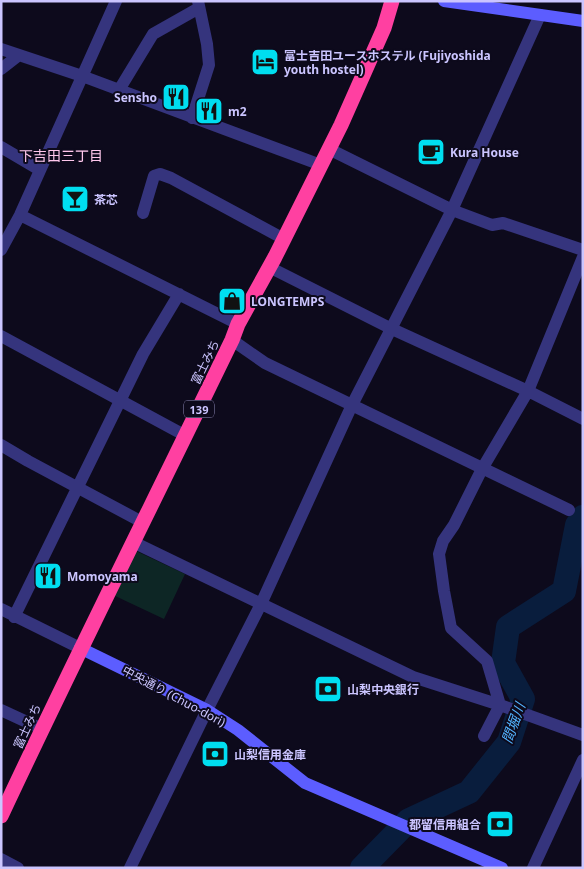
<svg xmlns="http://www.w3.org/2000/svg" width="584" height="869" font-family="'Noto Sans','Noto Sans JP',sans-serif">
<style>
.green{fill:#0d2625}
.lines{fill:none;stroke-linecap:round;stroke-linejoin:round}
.river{stroke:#091d3d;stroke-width:24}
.street{stroke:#35347d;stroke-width:12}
.secondary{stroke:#5c5dff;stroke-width:12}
.highway{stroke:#ff40a1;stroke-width:15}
.labels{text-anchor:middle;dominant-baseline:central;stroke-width:4;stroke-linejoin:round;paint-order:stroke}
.shield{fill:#0d0a1c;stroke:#928dbb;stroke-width:1}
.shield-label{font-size:11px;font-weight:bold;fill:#cbc5ff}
.poi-label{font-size:12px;font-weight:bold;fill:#cbc5ff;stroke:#0d0a1c;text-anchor:start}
.street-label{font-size:12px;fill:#cbc5ff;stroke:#0d0a1c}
.neighbourhood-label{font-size:14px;fill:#ffc7ec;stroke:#0d0a1c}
.water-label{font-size:14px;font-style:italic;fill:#53b4ff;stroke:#0d0a1c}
</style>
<rect width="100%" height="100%" fill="#0d0a1c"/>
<!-- green -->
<path class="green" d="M 134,550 L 185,574 L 164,619 L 111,594 Z"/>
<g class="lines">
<!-- river -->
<path class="river" d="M 362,868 L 409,820 L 469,792 L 509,742 L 523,699 L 503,663 L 508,627 L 564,591 L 577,525 L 583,517"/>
<!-- street -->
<path class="street" d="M 1,49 L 82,76 L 321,165
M 1,69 L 19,55
M 119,90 L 153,34 L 199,8
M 192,118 L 209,65 L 207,44 L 198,1
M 1,147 L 40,170
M 329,149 L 452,210 L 492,225 L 503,223 L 583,250
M 143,213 L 154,176 L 160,174 L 171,178 L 284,239
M 20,215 L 238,324
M 1,250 L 20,215 L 116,1
M 269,267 L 392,329 L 528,391 L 583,419
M 1,336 L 186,436
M 232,340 L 265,363 L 569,510
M 1,445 L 28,461 L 142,522
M 133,542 L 413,677 L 500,705 L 583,735
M 1,609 L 80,648
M 14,617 L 143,354 L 179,294
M 1,710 L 42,729
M 484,736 L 500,705 L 487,661 L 451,628 L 444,591 L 439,554 L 443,541 L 454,525 L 482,469 L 528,391 L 583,257
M 1,859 L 18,868
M 130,868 L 207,710 L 261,604 L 352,405 L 452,210 L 540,15
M 533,868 L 583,760"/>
<!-- secondary -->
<path class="secondary" d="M 444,1 L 583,21
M 80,648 L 207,710 L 238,730 L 305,783 L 502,868"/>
<!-- highway -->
<path class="highway" d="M 1,816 C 76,656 155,499 232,340 L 238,324 L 275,257 L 341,125 L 384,28 L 392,1"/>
</g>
<!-- icons -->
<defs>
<symbol id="hotel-square" viewBox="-11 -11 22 22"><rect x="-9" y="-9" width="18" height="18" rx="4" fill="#00def0" stroke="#0d0a1c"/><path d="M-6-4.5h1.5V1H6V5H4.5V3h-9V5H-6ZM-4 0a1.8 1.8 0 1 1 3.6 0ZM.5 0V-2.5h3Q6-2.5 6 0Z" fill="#111"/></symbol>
<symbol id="restaurant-square" viewBox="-11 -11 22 22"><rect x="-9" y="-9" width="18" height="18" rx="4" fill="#00def0" stroke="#0d0a1c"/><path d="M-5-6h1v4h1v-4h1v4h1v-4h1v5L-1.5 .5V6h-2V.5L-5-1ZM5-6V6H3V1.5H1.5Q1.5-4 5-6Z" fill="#111"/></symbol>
<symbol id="cafe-square" viewBox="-11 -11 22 22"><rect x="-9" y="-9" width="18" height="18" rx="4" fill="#00def0" stroke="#0d0a1c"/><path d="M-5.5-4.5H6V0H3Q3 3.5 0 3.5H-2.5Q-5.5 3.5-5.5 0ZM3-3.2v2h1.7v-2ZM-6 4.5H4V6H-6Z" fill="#111"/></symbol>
<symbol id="bar-square" viewBox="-11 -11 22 22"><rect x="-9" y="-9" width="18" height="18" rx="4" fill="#00def0" stroke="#0d0a1c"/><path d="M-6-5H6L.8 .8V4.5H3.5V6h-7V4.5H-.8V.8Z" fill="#111"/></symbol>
<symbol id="shop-square" viewBox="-11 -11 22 22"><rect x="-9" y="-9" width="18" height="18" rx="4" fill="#00def0" stroke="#0d0a1c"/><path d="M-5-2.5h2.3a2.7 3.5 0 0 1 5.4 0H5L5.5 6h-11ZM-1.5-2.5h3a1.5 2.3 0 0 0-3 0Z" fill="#111"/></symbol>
<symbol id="bank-square" viewBox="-11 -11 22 22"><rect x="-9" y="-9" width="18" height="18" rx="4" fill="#00def0" stroke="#0d0a1c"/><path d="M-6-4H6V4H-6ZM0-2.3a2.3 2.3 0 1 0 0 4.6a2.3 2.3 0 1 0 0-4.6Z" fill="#111"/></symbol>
</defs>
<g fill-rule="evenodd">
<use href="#hotel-square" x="249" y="46" width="32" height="32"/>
<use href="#restaurant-square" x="160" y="81" width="32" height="32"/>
<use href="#restaurant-square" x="193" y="95" width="32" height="32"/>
<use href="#cafe-square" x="415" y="136" width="32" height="32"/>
<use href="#bar-square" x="59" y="183" width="32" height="32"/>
<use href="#shop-square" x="216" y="285" width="32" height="32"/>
<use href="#restaurant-square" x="32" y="560" width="32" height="32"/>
<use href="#bank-square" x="312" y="673" width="32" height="32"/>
<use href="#bank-square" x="199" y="738" width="32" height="32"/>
<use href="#bank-square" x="484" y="808" width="32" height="32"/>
</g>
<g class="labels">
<!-- shield labels -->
<rect class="shield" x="184" y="400.5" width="30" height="17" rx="4"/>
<g class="shield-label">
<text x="199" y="409">139</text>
</g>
<!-- poi labels -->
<g class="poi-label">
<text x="284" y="55">富士吉田ユースホステル (Fujiyoshida<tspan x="284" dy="14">youth hostel)</tspan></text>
<text x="157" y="97" text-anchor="end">Sensho</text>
<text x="228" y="111">m2</text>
<text x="450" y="152">Kura House</text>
<text x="94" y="199">茶芯</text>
<text x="251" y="301">LONGTEMPS</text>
<text x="67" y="576">Momoyama</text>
<text x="347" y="689">山梨中央銀行</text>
<text x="234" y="754">山梨信用金庫</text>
<text x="481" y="824" text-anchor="end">都留信用組合</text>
</g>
<!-- street labels -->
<g class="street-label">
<text transform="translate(205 362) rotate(-64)">富士みち</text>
<text transform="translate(174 696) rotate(28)">中央通り (Chuo-dori)</text>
<text transform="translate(27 726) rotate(-65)">富士みち</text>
</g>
<!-- neighbourhood labels -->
<g class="neighbourhood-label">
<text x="61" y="155">下吉田三丁目</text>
</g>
<!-- water labels -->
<g class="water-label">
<text transform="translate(513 723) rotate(-70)">間堀川</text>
</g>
</g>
<!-- border -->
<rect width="584" height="869" fill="none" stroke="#cbc5ff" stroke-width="5"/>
</svg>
